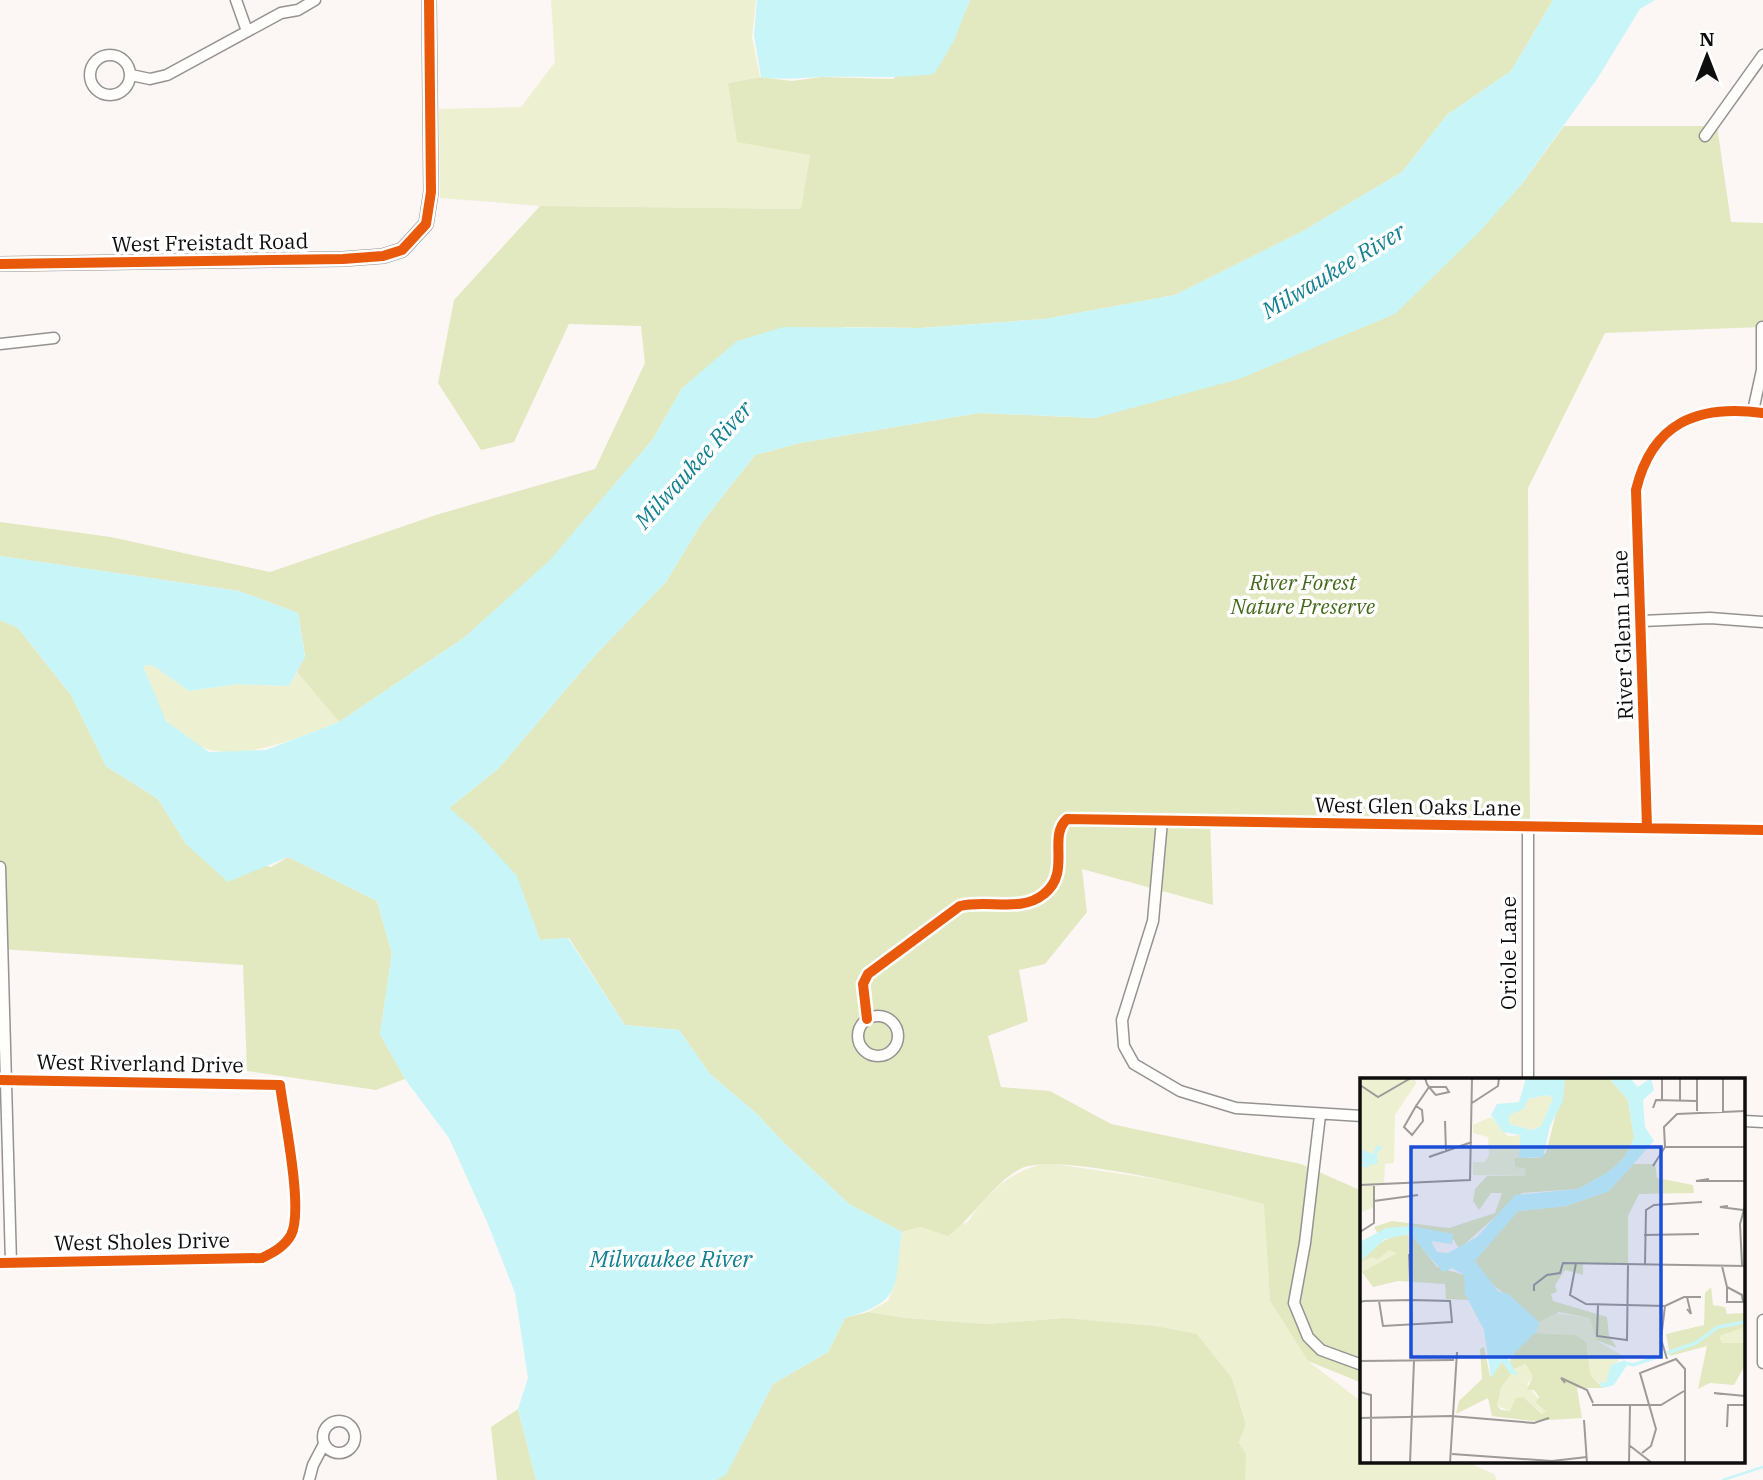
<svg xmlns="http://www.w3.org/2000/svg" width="1763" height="1480" font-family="'IBM Plex Serif',serif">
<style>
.green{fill:#eef0d2}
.forest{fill:#e2e9c0}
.water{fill:#c8f5f8}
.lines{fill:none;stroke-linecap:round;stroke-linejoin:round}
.stream{stroke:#c8f5f8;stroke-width:2.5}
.minor-casing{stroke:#959392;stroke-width:13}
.tertiary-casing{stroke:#959392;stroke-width:16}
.minor{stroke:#fffefd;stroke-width:10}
.tertiary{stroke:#fffefd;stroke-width:12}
.cycleway-casing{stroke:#fff;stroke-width:15}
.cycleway{stroke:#e8590c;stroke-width:10}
.labels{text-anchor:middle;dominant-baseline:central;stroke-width:7;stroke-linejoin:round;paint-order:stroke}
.street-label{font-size:21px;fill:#0e0e0e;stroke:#fff}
.park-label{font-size:21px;font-style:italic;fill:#44691b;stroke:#fff}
.water-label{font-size:23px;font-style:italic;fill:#128090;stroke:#fff}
.inset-river{fill:none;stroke:#c8f5f8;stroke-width:3.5}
.inset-road{fill:none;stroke:#9d9a98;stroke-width:2}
.view{fill:#1d4ed8;fill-opacity:0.15;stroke:#1d4ed8;stroke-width:3.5}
.inset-edge{fill:none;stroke:#0e0e0e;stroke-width:3.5}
</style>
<rect width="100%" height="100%" fill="#fcf7f4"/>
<!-- green -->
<path class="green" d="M 551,0 L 756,0 L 752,37 L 760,77 L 728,83 L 810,155 L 802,209 L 540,206 L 440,198 L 439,109 L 521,107 L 555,62 Z
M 152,665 L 189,691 L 238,684 L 289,686 L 297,672 L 339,722 C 286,742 209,779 166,720 C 155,706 150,683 143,666 Z
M 1047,1163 L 1176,1182 L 1265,1204 L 1270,1301 L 1308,1361 L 1362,1402 L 1362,1461 L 1464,1461 L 1494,1474 L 1497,1480 L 1245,1480 L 1245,1454 L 1239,1444 L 1246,1423 L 1232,1378 L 1197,1334 L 1064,1318 L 987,1324 L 906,1318 L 868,1312 L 888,1301 L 894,1285 L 902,1232 L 921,1227 L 967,1223 C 988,1192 1010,1171 1047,1163 Z"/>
<!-- forest -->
<path class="forest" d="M 970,0 L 1553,0 L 1511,71 L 1447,115 L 1402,172 L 1303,231 L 1175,295 L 1045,319 L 921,328 L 843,327 L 682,388 L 653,439 L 550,561 L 465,637 L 339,722 L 297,672 L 305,656 L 298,613 L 239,591 L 0,556 L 0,522 L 111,537 L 270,572 L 439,514 L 595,469 L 645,363 L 641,326 L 569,324 L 514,442 L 481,450 L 438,383 L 454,300 L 540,206 L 801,209 L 810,155 L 737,142 L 728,83 L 761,77 L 792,81 L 821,77 L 893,79 L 967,8 Z
M 1564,126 L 1717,126 L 1731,222 L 1763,223 L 1763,327 L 1605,333 L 1528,488 L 1530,822 L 1210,818 L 1213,905 L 1082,869 L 1087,912 L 1045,964 L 1019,970 L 1028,1021 L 988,1036 L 1001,1087 L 1050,1091 L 1111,1124 L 1301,1164 L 1362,1191 L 1362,1383 L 1308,1361 L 1270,1301 L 1264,1204 C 1219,1192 1060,1152 1022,1168 C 996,1180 972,1219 948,1236 L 921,1227 L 902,1232 L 849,1204 L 783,1142 L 757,1114 L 710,1074 L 679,1030 L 625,1025 L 569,938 L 540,940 L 516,876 L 449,808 L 498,769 L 597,653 L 666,582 L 701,524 L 755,455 L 800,443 L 979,413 L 1095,418 L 1464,246 L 1521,185 Z
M 0,620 L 18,628 L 71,695 L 106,766 L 158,799 L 186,844 L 271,867 L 288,857 L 377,901 L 392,954 L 380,1034 L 405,1079 L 376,1090 L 247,1071 L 243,965 L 0,949 Z
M 868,1312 L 906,1318 L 987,1324 L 1064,1318 L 1154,1326 L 1197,1334 L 1232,1378 L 1246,1424 L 1239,1443 L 1246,1454 L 1245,1480 L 716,1480 L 726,1474 L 773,1384 L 828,1352 L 845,1318 Z
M 518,1409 L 536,1480 L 497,1480 L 491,1427 Z"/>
<!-- water -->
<path class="water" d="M 757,0 L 970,0 L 953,43 L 934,74 C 895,79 859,76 820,77 C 800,78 782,80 761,77 L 754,35 Z
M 1553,0 L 1655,0 L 1640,9 L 1597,79 L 1521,185 L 1480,231 L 1395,314 L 1239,379 L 1095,418 L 979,413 L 800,443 L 755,455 L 701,524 L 666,582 L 597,653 L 498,769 L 449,808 L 474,829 L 517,876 L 540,940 L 568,938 L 625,1025 L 679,1030 L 710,1074 L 757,1114 L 783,1142 L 849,1204 L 902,1232 C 894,1287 904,1301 845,1318 L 828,1352 L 773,1384 L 726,1475 L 716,1480 L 536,1480 L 518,1409 L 528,1378 L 515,1293 L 488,1224 L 449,1138 L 405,1079 L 380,1034 L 392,954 L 377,901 L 288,857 L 228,882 L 186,844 L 158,799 L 106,766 L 71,695 L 18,628 L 0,620 L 0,556 L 239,591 L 298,613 L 305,657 L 289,686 L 238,684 L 189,691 L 152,665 L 143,666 L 166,721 L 209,752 L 266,750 L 339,722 L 465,637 L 549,561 L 653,439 L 682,388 L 737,341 L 784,327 L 921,328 L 1045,319 L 1175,295 L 1303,231 L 1402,172 L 1447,115 L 1511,71 Z"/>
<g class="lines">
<!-- stream -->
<path class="stream" d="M 1723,1480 L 1763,1467"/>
<defs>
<path id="minor" d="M 236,0 L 247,31
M90 75a20 20 0 1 1 40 0a20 20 0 1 1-40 0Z
M 131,75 L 150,79 L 167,75 L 281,13 L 298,10 L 315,0
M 1705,136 L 1763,55
M 0,344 L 54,338
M 1753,411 L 1762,370 L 1762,327
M 1642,621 L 1710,618 L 1763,622
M 1162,821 L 1153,921 L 1122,1020 L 1124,1046 L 1134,1064 L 1180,1091 L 1236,1108 L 1362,1116
M 1528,827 L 1528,1079
M 1647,827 L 1636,490 C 1652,423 1697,404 1763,413
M 0,867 L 11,1263
M858 1036a20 20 0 1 1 40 0a20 20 0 1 1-40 0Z
M 867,1019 L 863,984 L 868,974 L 960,906 C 988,899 1021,913 1044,894 C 1072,872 1047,837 1067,819 L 1763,830
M 0,1080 L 280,1085 C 284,1117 304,1211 291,1235 C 284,1247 274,1252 262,1258 L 0,1263
M 1320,1115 L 1305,1243 L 1294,1303 L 1308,1337 L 1321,1350 L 1362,1365
M 1744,1121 L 1763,1122
M 1763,1320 L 1763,1363
M323 1437a16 16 0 1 1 32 0a16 16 0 1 1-32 0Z
M 309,1480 L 313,1465 L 324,1444"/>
<path id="tertiary" d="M 0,264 L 343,259 L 383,256 L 402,250 L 426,224 L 431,192 L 429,0"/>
</defs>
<!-- minor casing -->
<use href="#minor" class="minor-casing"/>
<!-- tertiary casing -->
<use href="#tertiary" class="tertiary-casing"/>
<!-- minor -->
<use href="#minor" class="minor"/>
<!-- tertiary -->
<use href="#tertiary" class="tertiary"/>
<defs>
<path id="cycleway" d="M 0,264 L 343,259 L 383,256 L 402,250 L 426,224 L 431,192 L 429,0
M 1647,827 L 1636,490 C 1652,423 1697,404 1763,413
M 867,1019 L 863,984 L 868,974 L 960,906 C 988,899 1021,913 1044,894 C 1072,872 1047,837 1067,819 L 1763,830
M 0,1080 L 280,1085 C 284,1117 304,1211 291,1235 C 284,1247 274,1252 262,1258 L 0,1263"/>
</defs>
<!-- cycleway casing -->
<use href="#cycleway" class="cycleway-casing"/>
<!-- cycleway -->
<use href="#cycleway" class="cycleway"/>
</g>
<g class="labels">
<!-- street labels -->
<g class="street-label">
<text transform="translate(210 242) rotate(-1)">West Freistadt Road</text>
<text transform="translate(1622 635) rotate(-92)">River Glenn Lane</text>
<text transform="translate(1418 806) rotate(1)">West Glen Oaks Lane</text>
<text transform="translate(1508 953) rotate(-90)">Oriole Lane</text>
<text transform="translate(140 1063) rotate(1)">West Riverland Drive</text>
<text transform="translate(142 1241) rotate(-1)">West Sholes Drive</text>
</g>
<!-- park labels -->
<g class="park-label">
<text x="1303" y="582">River Forest<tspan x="1303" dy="24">Nature Preserve</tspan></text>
</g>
<!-- water labels -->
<g class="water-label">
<text transform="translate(1333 270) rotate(-31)">Milwaukee River</text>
<text transform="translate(693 464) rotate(-48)">Milwaukee River</text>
<text x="671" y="1258">Milwaukee River</text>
</g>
</g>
<!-- overview -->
<g transform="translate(1360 1078)">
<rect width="385" height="385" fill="#fcf7f4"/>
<path d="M 0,0 L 52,0 L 57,4 L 35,37 L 34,85 L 25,86 L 24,106 L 14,107 L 14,129 L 0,135 ZM 187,17 L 193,20 L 181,48 L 172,52 L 149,46 L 149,37 L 168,21 ZM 131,39 L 148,58 L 160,57 L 159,80 L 154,81 L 155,89 L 166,91 L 164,98 L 113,97 L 113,84 L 125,84 L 129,77 L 128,59 L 113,55 L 113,47 ZM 45,156 L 50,156 L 49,176 L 0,195 L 0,184 ZM 196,235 L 230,240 L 236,262 L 263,278 L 265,282 L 259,281 L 247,304 L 239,305 L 231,298 L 228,275 L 202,256 L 174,255 L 179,244 ZM 384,249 L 385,265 L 362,265 L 358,257 ZM 164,286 L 174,298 L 167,306 L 187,333 L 183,336 L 175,329 L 150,333 L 137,328 L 141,310 L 151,296 L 156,296 L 152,292 Z" fill="#eef0d2"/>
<path d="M 205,0 L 249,0 L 268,22 L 274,60 L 265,79 L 250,93 L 218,111 L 162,115 L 99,171 L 94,162 L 26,150 L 18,156 L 14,149 L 32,143 L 89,150 L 135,135 L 142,115 L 131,115 L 119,132 L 113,123 L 115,111 L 127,98 L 164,98 L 166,91 L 155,89 L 154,80 L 178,80 L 186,75 ZM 273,86 L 295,86 L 297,100 L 333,107 L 334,115 L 279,116 L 268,138 L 268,185 L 223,185 L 223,197 L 205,192 L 195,207 L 197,214 L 191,216 L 193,223 L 247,239 L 249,258 L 257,270 L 236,262 L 230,240 L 199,234 L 179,244 L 127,202 L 114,183 L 158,133 L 206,128 L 249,113 ZM 36,156 L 53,158 L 77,189 L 104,197 L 108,222 L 86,221 L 85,206 L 38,203 L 13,209 L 2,194 L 37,175 L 29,172 L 17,182 L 13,179 L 0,184 L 13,169 ZM 351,209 L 353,227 L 365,229 L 367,236 L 385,235 L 385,249 L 359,258 L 362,265 L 385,265 L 385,287 L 374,307 L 350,305 L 338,311 L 347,268 L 310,278 L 306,256 L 344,247 L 345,215 ZM 174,255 L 215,257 L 226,264 L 231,298 L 243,310 L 217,310 L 222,340 L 172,343 L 132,338 L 128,320 L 96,336 L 99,323 L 122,301 L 120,271 L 124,269 L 130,298 L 143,283 L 151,296 L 141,310 L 137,328 L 141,332 L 150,333 L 156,320 L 163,319 L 182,336 L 186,333 L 176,325 L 179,319 L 174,312 L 167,312 L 173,298 L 165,286 L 152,292 L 148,286 L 160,265 Z" fill="#e2e9c0"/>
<path d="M 166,0 L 205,0 L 203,23 L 190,48 L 183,79 L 159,80 L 160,57 L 143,54 L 131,37 L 137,26 L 159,24 ZM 187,17 L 193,20 L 181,48 L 172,52 L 149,46 L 149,37 L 164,31 L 168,21 ZM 249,0 L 270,0 L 278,9 L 291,0 L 294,12 L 283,22 L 285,49 L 294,63 L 249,113 L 206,128 L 158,133 L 115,183 L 139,214 L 147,215 L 179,244 L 177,253 L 148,281 L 158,297 L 151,296 L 142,284 L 131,300 L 124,252 L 105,216 L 104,197 L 92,190 L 83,194 L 50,156 L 25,161 L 0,184 L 0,164 L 26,150 L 51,148 L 93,156 L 92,166 L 71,163 L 77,174 L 88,175 L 117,159 L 155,117 L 218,111 L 250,93 L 265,79 L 274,60 L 268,22 ZM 17,67 L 23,69 L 17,75 L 18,85 L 3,90 L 0,71 L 13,76 ZM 265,282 L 267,287 L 254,307 L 243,310 L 239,305 L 246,304 L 251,287 Z" fill="#c8f5f8" fill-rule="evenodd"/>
<path class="inset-river" d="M 307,275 L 336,265 L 358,249 L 385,244M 266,285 L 273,287 L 303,277"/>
<path class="inset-road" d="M 65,0 L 67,6 L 69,9 L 74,15 L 76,17 L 89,14 L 86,9 L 69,9M 302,0 L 302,22M 320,0 L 320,23M 337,0 L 337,33M 363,0 L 363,34M 0,7 L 18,19 L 51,0M 112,25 L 138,8 L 139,0M 56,28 L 62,32 L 63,43 L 52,57 L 44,49 ZM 56,28 L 69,9M 293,30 L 296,22 L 337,23M 85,43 L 86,73M 305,69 L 385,69M 69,79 L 112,64M 293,88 L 305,69 L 304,49 L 317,36 L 385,33M 349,101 L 336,103 L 385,103M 0,107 L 110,102 L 112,0M 14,123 L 58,117M 368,128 L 360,129 L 383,132M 0,154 L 14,145 L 14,106M 284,157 L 339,156M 49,176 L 52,248M 216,185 L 210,217 L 226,226 L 305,228 L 324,219 L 341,219M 285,186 L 286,132 L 294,127 L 342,124M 382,187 L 380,146 L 385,128M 362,188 L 367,209 L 382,217 L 383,224 L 367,224 L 367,209M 174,213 L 174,207 L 187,197 L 200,195 L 203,185 L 385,188M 327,219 L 331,236 L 327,231M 0,224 L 4,223 L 52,222 L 90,223 L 92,244 L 23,248 L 19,223M 238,227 L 237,258 L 267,262 L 268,186M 305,228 L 301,261 L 307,281M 0,283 L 94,282M 205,305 L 201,300 L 227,312 L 233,325M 0,314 L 11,317 L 11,385M 361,316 L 354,315 L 385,318M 237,327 L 232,327 L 301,327 L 324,313M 0,340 L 91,338 L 174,345 L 189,340M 224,342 L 227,385M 367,349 L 368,327 L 385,327M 269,367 L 292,385M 282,375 L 291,368 L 296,351 L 280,295 L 316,281 L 325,291 L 325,385M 92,376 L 192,383 L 227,379M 50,385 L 54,283M 90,385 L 97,274M 269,385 L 270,328"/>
<path class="view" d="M 51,69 L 301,69 L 301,279 L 51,279 Z"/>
<rect width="385" height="385" class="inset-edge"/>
</g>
<!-- north arrow -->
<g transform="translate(1707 56)" stroke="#ffffff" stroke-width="5" paint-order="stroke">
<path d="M0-5L12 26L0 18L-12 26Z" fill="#0e0e0e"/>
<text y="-10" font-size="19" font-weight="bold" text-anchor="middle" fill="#0e0e0e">N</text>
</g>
</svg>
